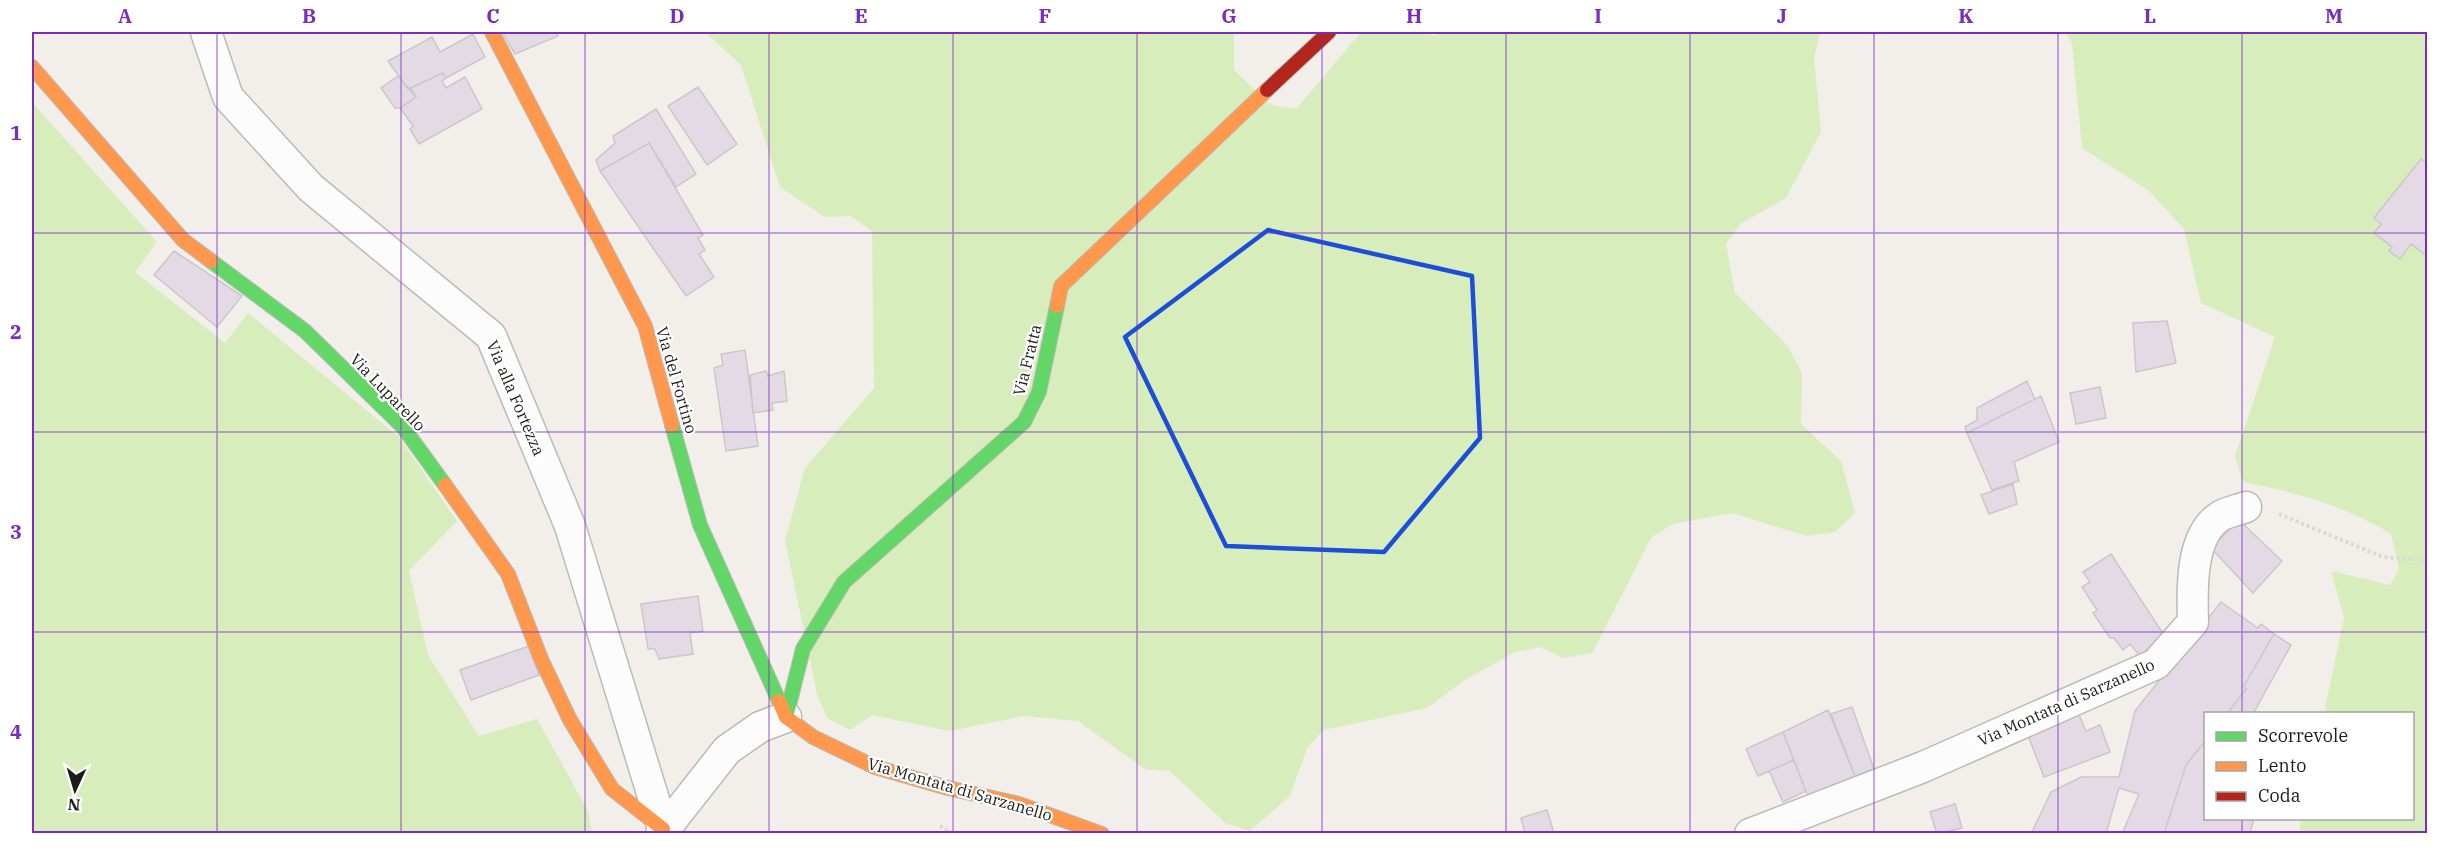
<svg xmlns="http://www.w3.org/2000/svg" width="2459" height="865" font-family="'IBM Plex Serif',serif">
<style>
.green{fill:#d8edbc}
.building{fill:#e3dae6;stroke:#cac8c7;stroke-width:1.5}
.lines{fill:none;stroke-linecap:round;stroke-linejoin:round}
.street-casing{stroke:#bdbab6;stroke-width:33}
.fast-casing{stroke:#bdbab6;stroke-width:16}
.slow-casing{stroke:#bdbab6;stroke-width:16}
.jam-casing{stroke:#bdbab6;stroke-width:16}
.path{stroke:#dad9d7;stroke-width:4;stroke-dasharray:3 3;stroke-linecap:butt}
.street{stroke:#fdfcfc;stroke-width:30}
.fast{stroke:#63d668;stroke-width:14}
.slow{stroke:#ff974d;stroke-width:14}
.jam{stroke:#b3261e;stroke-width:14}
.marked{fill:none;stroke:#1d4ed8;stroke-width:4.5;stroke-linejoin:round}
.grid{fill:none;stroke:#7b2cbf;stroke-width:1.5;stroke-opacity:0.55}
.labels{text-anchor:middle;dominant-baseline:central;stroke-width:4.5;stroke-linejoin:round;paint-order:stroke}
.street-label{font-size:16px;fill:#1e1c19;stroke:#fff}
.neatline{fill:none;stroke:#7b2cbf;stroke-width:2}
.grid-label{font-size:20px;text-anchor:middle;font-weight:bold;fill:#7b2cbf}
</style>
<rect width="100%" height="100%" fill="#f2eeea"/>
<!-- green -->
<path class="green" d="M 705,32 L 1234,32 L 1234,70 L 1271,105 L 1296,109 L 1361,32 L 1425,32 L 1435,36 L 1441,32 L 1820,32 L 1814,58 L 1821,132 L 1786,198 L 1740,224 L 1726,244 L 1735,293 L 1788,346 L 1802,374 L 1801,424 L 1841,461 L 1855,513 L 1835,532 L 1807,536 L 1732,513 L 1673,524 L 1651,538 L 1592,653 L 1563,658 L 1540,647 L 1515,652 L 1465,680 L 1427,708 L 1324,730 L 1307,748 L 1290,796 L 1250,831 L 1225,823 L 1170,771 L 1145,769 L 1078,721 L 1024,716 L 949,731 L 872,715 L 850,730 L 827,718 L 817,694 L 785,540 L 805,468 L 874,388 L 872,231 L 851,216 L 825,217 L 780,187 L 741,65 Z
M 2065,32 L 2427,32 L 2427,833 L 2299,833 L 2301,819 L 2412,818 L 2412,714 L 2324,713 L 2344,618 L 2331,571 L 2390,585 L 2399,568 L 2391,534 C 2346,506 2295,492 2243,482 L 2235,456 L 2275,337 L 2201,303 L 2184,229 L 2148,190 L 2082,148 L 2072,43 Z
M 32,102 L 157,242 L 135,272 L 225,343 L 248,313 L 399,437 L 457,521 L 409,571 L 428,655 L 479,736 L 537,719 L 588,811 L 592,833 L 32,833 Z"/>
<!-- building -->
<path class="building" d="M 502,32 L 555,32 L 558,36 L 515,54 Z
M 473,34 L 485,57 L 446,78 L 443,73 L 408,89 L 388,61 L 432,37 L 440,52 Z
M 443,73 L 446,78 L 442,81 L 446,88 L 465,77 L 482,109 L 419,144 L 410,129 L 413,126 L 400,108 L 416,97 L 411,88 Z
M 398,76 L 416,97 L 400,108 L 395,108 L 381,88 Z
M 698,87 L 737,144 L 707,165 L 668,106 Z
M 656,109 L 696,174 L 676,187 L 649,143 L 600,171 L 596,160 L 615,143 L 613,136 Z
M 649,143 L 703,235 L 698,238 L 705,250 L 699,254 L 714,277 L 686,296 L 600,171 Z
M 2421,159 L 2428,164 L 2428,257 L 2411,244 L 2400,259 L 2389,251 L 2392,247 L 2374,233 L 2381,224 L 2374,218 Z
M 174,251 L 242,296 L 217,327 L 154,275 Z
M 2167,321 L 2176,363 L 2136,372 L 2133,323 Z
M 745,350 L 758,446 L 726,451 L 714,368 L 723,365 L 721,354 Z
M 766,371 L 768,376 L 784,371 L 787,401 L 772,403 L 773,410 L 753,413 L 750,375 Z
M 2027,381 L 2035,399 L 1967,433 L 1965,427 L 1977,420 L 1977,408 Z
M 2100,387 L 2106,418 L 2076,424 L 2070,393 Z
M 2041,396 L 2059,442 L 2014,462 L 2019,481 L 1992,490 L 1967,433 Z
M 2013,484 L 2017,504 L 1989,514 L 1981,495 Z
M 2239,520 L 2282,561 L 2253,593 L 2211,548 Z
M 2111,554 L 2164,635 L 2140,656 L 2130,644 L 2123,650 L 2114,638 L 2110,638 L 2093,613 L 2097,610 L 2082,587 L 2090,582 L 2083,572 Z
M 698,596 L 703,631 L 690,633 L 693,654 L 659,659 L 655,649 L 648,649 L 641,604 Z
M 2221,602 L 2255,626 L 2258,628 L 2261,624 L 2274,634 L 2244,686 L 2246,689 L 2227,714 L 2206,714 L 2206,740 L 2186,765 L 2164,834 L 2122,834 L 2139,794 L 2119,788 L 2106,834 L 2031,834 L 2051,792 L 2081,777 L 2119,777 L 2135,711 Z
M 2274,634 L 2291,645 L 2253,714 L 2227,714 L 2246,689 L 2244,686 Z
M 529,646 L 539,675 L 471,700 L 460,670 Z
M 1852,707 L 1874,769 L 1855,776 L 1831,714 Z
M 1828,710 L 1855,776 L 1808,797 L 1783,732 Z
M 2077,710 L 2086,731 L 2100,725 L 2110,752 L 2044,777 L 2026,730 Z
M 1783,732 L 1794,760 L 1758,776 L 1746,749 Z
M 2206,740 L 2206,818 L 2254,818 L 2250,834 L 2164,834 L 2186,765 Z
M 1794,760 L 1806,791 L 1783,802 L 1769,771 Z
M 1955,804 L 1962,828 L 1937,834 L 1930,812 Z
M 1547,810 L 1554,833 L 1525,834 L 1521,818 Z"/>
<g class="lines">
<defs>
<path id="street" d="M 206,32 L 228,97 L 311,188 L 491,336 L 570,526 L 663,829
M 661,834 L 727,750 L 760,727 L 786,717
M 1750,834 L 1923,767 L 2156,664 L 2193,622 C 2192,590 2190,537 2219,517 C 2226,512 2238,510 2246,507"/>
<path id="fast" d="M 211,261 L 305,331 L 403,427 L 445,485
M 672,425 L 700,525 L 779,701
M 786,717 L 803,649 L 844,582 L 1024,422 L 1039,392 L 1057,306"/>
<path id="slow" d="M 492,32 L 645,326 L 672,425
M 32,67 L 183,240 L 211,261
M 1057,306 L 1061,286 L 1267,90
M 445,485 L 508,574 L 541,659 L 570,720 L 612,789 L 663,829
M 779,701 L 786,717 L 813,737 L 875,767 L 948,788 L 1019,804 L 1102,834"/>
<path id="jam" d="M 1267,90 L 1329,32"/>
</defs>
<!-- street casing -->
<use href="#street" class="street-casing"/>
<!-- fast casing -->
<use href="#fast" class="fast-casing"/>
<!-- slow casing -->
<use href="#slow" class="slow-casing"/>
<!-- jam casing -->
<use href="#jam" class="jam-casing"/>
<!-- path -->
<path class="path" d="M 2279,514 L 2383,557 L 2424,560 L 2428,556
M 940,826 L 952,834"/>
<!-- street -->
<use href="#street" class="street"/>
<!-- fast -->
<use href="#fast" class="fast"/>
<!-- slow -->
<use href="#slow" class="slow"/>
<!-- jam -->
<use href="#jam" class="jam"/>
</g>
<!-- marked area -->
<path class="marked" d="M 1268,230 L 1472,276 L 1480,438 L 1384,552 L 1226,546 L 1125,337 Z"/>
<!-- grid -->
<path class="grid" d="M 217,32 L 217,834M 401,32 L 401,834M 585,32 L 585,834M 769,32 L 769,834M 953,32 L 953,834M 1137,32 L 1137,834M 1322,32 L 1322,834M 1506,32 L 1506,834M 1690,32 L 1690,834M 1874,32 L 1874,834M 2058,32 L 2058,834M 2242,32 L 2242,714M 32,233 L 2428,233M 32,432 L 2428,432M 32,632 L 2428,632M 2242,818 L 2242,834"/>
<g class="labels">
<!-- street labels -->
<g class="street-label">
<text transform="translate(1027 360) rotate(-76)">Via Fratta</text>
<text transform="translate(677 380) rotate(74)">Via del Fortino</text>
<text transform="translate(388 392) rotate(46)">Via Luparello</text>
<text transform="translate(516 398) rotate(67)">Via alla Fortezza</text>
<text transform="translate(2066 702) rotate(-24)">Via Montata di Sarzanello</text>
<text transform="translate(960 789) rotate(16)">Via Montata di Sarzanello</text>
</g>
</g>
<!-- border -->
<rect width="2459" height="865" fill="none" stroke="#ffffff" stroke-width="66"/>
<!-- legend -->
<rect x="2204" y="712" width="210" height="108" fill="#ffffff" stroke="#a5a4a3" stroke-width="1.5"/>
<rect x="2216" y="732" width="30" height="9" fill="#63d668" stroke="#a5a4a3" stroke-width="1.5"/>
<text x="2258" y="742" font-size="18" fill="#1e1c19">Scorrevole</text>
<rect x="2216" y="762" width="30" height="9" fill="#ff974d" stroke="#a5a4a3" stroke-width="1.5"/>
<text x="2258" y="772" font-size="18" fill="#1e1c19">Lento</text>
<rect x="2216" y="792" width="30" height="9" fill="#b3261e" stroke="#a5a4a3" stroke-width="1.5"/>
<text x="2258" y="802" font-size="18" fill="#1e1c19">Coda</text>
<!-- north arrow -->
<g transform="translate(75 790) rotate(184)" stroke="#ffffff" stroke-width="4.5" paint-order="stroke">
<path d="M0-4.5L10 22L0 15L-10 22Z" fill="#1e1c19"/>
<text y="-9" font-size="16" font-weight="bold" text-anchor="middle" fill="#1e1c19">N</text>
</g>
<rect x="33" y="33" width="2393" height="799" class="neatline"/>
<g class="grid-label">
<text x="125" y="23">A</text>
<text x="309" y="23">B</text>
<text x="493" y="23">C</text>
<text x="677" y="23">D</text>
<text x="861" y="23">E</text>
<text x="1045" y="23">F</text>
<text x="1229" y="23">G</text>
<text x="1414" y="23">H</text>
<text x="1598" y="23">I</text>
<text x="1782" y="23">J</text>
<text x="1966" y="23">K</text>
<text x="2150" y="23">L</text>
<text x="2334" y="23">M</text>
<text x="16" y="140">1</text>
<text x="16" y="339">2</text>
<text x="16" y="539">3</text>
<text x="16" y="739">4</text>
</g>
</svg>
